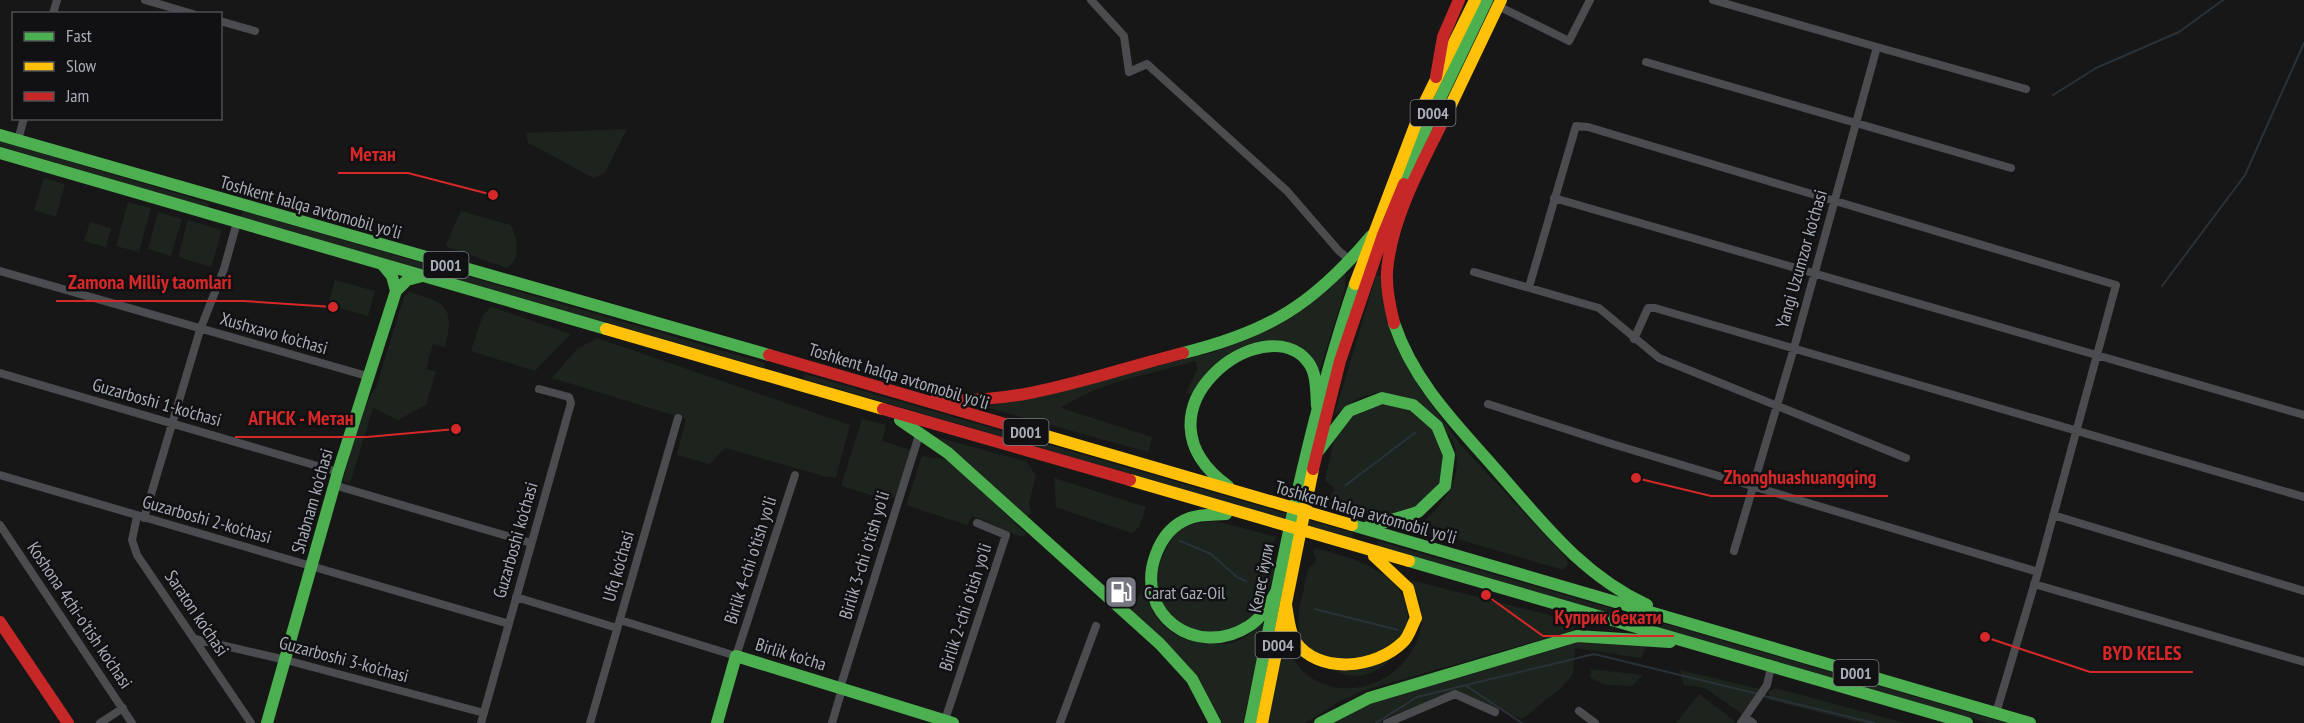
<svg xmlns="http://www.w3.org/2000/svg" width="2304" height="723" font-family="'PT Sans Narrow',sans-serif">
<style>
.green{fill:#1d241e}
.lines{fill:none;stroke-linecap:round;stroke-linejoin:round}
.stream{stroke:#2a3239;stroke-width:2}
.street{stroke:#4b4c50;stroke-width:8}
.fast{stroke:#4caf50;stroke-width:12}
.slow{stroke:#ffc107;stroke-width:12}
.jam{stroke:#c62828;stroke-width:12}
.labels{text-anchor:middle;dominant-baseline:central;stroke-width:5;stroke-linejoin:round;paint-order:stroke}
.shield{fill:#111113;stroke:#7b7e86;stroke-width:1.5}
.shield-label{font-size:16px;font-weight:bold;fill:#a8adb8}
.street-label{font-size:18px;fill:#a8adb8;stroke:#111113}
.poi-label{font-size:18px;fill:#a8adb8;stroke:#111113;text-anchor:start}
.leader{fill:none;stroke:#d62828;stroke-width:2}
.callout-dot{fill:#d62828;stroke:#111113;stroke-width:2}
.callout-label{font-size:20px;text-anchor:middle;font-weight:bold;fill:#d62828;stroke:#111113;stroke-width:5;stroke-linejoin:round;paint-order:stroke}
</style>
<rect width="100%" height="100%" fill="#171717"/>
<!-- green -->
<path class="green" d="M 627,129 L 605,173 L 594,178 L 528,143 L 526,133 Z
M 0,141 L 209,203 L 208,208 L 0,146 Z
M 44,178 L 65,184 L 56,217 L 34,210 Z
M 128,202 L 151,208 L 139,252 L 116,246 Z
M 243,211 L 765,363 L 764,368 L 241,217 Z
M 461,211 L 511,225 C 517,240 522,257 507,268 L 445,246 Z
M 158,212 L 182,219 L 171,256 L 148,249 Z
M 188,220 L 222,230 L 211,267 L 178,257 Z
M 90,222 L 111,228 L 106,247 L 84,241 Z
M 1345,272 L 1345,289 L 1318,376 L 1315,366 L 1263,343 L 1192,395 L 1186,393 L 1198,368 L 1195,361 C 1151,374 1099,382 1061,408 L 1152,437 L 1148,452 L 985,407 L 1215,352 Z
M 1376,276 L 1382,276 L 1420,389 L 1459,443 L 1567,559 L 1568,564 L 1563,570 L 1417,527 C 1447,504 1474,464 1444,428 C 1436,418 1394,400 1379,392 L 1358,398 L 1334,416 Z
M 335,280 L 375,291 L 368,316 L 328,305 Z
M 409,292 C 447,303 455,307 445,347 L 433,344 L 426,369 L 436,372 L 426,405 L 398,420 L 373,408 L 350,483 L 343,481 C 348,464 365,396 376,388 L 404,297 Z
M 491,307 L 492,307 L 571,334 L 535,371 L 471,351 L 483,315 Z
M 597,338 L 850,425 L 836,477 L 827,477 L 725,448 L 710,464 L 677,455 L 686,419 L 552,378 L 577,349 Z
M 805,374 L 1353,533 L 1352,538 L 804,379 Z
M 1402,404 L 1431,424 L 1444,458 L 1442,477 L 1422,507 C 1411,510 1396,516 1384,516 C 1369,515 1339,510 1330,497 L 1335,489 L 1325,480 L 1335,434 L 1362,406 Z
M 862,419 L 886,425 L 882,441 L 911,450 L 896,497 L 884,499 L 841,486 Z
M 933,436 L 1027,462 L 1036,476 L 1029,503 L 1031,513 L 1026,518 Z
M 922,456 L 950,460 L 1026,534 L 1023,537 C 1005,532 990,521 972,516 L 967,525 L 906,505 Z
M 1054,478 L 1146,507 L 1139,527 L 1132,533 L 1125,531 L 1056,507 Z
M 1215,521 L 1277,537 L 1264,551 L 1267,558 L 1276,561 C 1260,678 1128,632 1163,556 C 1177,525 1183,525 1215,521 Z
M 1378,541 L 1655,621 L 1654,626 L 1377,546 Z
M 1315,548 C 1343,556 1372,562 1394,584 C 1432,622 1384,697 1333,670 C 1326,666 1319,657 1312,652 C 1292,633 1298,612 1304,589 C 1305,582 1306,572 1310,567 C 1312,565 1315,563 1316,561 L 1313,551 Z
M 1410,580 L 1576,622 L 1576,627 L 1571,631 L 1362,691 L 1337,703 L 1305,723 L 1268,723 L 1284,644 C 1292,658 1299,670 1313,679 C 1359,707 1423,668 1422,615 C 1421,603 1415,591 1410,580 Z
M 1143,586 C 1151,620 1171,641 1206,643 C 1217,644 1227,645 1238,641 C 1247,637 1256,629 1265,622 L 1243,723 L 1220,723 L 1131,613 Z
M 1658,622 L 2006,723 L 1988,723 L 1657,627 Z
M 1576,641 L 1646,647 L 1641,658 L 1575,648 L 1573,674 L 1562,687 L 1522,719 L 1455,692 L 1388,717 L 1381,723 L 1326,723 L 1354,708 Z
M 1591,669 L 1643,675 L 1632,686 L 1607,685 L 1590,678 Z
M 1680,670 L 1760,689 L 1742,714 L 1705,688 L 1684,685 Z
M 1775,688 L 1905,723 L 1861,723 L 1770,700 L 1768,692 Z
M 1699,694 L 1735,721 L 1734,723 L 1676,723 Z"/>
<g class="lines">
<!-- stream -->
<path class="stream" d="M 2053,95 L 2096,68 L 2179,32 L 2223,0
M 2162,286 L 2245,175 L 2304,43
M 1346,485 L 1416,432
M 1180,541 L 1211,554 L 1237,577 L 1246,581
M 1315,609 L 1398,630
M 1465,685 L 1522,723
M 1764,696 L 1874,723
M 1376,723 L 1417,697 L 1594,654 L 1758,694"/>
<!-- street -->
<path class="street" d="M 145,0 L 193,14
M 1091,0 L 1124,36 L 1129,72 L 1147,64 L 1287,191 L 1339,251 L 1350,260
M 1713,0 L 1877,47 L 1794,348 L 1734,551
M 1498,6 L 1569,41 L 1590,0
M 53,14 L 57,0
M 220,21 L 255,31
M 1877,47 L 2026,89
M 1646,62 L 2011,168
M 18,140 L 24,118
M 1554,198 L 2304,415
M 0,271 L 367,376
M 1474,272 L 1599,308 L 1659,358 L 1906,458
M 1529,287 L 1576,126 L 1588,127 L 2116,285 L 2038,572 L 1996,713
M 1634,339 L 1648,308 L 1655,308 L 2304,497
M 0,373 L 338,472
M 1488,404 L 1609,443 L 2038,572
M 0,475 L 509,624
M 334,485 L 531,543
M 2053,515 L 2304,591
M 137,516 L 132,540 L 137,555 L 251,723
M 144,518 L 200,330 L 224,269 L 237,222
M 0,525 L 132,723
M 2034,584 L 2304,662
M 516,597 L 617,628
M 620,620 L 736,656 L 795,475
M 195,639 L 286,660 L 484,713
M 840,688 L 920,432
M 1579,711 L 1595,723
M 1745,717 L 1753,723
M 100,723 L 123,708
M 481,723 L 571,403 L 569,397 L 539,389
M 590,723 L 678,418
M 832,723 L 842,689
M 944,723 L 1006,535 L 977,523
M 1060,723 L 1096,626
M 1387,723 L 1455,694 L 1495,712
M 1741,723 L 1767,685 L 1771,667"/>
<!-- fast -->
<path class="fast" d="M 0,135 L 769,355
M 0,153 L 606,329
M 1404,184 L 1427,126 L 1487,0
M 382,264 L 392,276 L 396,291 L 407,280 L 422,276
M 1394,323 C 1413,380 1453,421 1492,465 C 1541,520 1579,573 1647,605
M 1183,353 C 1269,332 1314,304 1371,236
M 900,420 L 948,453 L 1160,644 L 1192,679 L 1215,723
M 1319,450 L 1349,411 L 1382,398 L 1413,405 L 1437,426 L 1449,455 L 1445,486 L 1418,512 L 1365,528
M 1228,486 C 1124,411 1265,306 1308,362 C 1317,373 1316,392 1317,406
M 1226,514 C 1214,515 1201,514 1190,518 C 1173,524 1162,538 1156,554 C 1133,614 1196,660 1249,626 C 1262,618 1270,603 1277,590
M 1352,525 L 2030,723
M 1409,561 L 1967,723
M 267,723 L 338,472 L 396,291
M 717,723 L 736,656 L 953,723
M 1250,723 C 1280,575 1306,427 1355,284
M 1320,723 L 1369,698 L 1577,636 L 1670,642"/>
<!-- slow -->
<path class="slow" d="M 1448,111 L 1501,0
M 1355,284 L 1421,110 L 1475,0
M 606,329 L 883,409
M 1019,428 L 1352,525
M 1130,480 L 1409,561
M 1286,605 C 1288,615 1289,632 1295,641 C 1318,675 1376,669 1403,642 C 1409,637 1412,625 1416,618 L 1408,588 L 1374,556
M 1262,723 L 1313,469"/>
<!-- jam -->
<path class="jam" d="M 1436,77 L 1443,37 L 1459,0
M 1394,323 C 1390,307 1386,289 1387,272 C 1391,217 1424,160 1448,111
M 769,355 L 1019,428
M 936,399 C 1023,406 1101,373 1183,353
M 883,409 L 1130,480
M 1313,469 L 1340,361 L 1383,235 L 1404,184
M 0,622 L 68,723"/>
</g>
<!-- icons -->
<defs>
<symbol id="fuel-square" viewBox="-11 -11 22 22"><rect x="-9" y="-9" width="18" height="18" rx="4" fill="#757880" stroke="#111113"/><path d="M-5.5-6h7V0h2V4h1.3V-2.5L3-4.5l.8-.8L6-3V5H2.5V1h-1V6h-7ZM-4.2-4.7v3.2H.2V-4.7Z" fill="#fff"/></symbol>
</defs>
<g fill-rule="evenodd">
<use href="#fuel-square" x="1102" y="573" width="38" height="38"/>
</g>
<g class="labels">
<!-- shield labels -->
<g class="shield">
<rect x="1410.5" y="100" width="45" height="26" rx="4.5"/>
<rect x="423.5" y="252" width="45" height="26" rx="4.5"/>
<rect x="1003.5" y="419" width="45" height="26" rx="4.5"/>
<rect x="1255.5" y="632" width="45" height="26" rx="4.5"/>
<rect x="1833.5" y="660" width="45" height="26" rx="4.5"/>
</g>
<g class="shield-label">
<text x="1433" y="113">D004</text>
<text x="446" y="265">D001</text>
<text x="1026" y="432">D001</text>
<text x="1278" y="645">D004</text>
<text x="1856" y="673">D001</text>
</g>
<!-- street labels -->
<g class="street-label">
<text transform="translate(311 207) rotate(16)">Toshkent halqa avtomobil yo'li</text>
<text transform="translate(1801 259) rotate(-74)">Yangi Uzumzor ko'chasi</text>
<text transform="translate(274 333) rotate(16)">Xushxavo ko'chasi</text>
<text transform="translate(899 376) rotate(17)">Toshkent halqa avtomobil yo'li</text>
<text transform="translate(157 402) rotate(16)">Guzarboshi 1-ko'chasi</text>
<text transform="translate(312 501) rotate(-74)">Shabnam ko'chasi</text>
<text transform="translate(1366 512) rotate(16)">Toshkent halqa avtomobil yo'li</text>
<text transform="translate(207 519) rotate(16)">Guzarboshi 2-ko'chasi</text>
<text transform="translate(515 540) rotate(-74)">Guzarboshi ko'chasi</text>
<text transform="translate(864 555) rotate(-73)">Birlik 3-chi o'tish yo'li</text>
<text transform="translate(750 560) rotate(-72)">Birlik 4-chi o'tish yo'li</text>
<text transform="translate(618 566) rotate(-74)">Ufq ko'chasi</text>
<text transform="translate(1261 578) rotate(-79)">Келес йули</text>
<text transform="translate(965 607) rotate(-72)">Birlik 2-chi o'tish yo'li</text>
<text transform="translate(197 613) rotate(56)">Saraton ko'chasi</text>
<text transform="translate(80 615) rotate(56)">Koshona 4chi-o'tish ko'chasi</text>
<text transform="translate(791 654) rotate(17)">Birlik ko'cha</text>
<text transform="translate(344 659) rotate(15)">Guzarboshi 3-ko'chasi</text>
</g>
<!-- poi labels -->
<g class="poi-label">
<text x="1144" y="592">Carat Gaz-Oil</text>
</g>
</g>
<!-- callouts -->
<path class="leader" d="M493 195L408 173H338M333 307L244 301H56M456 429L367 437H235M1636 478L1711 496H1888M1486 595L1543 636H1674M1985 637L2090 672H2193"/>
<g class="callout-dot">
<circle cx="493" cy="195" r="6"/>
<circle cx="333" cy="307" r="6"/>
<circle cx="456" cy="429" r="6"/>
<circle cx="1636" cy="478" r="6"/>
<circle cx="1486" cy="595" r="6"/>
<circle cx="1985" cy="637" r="6"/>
</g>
<g class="callout-label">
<text x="373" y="161">Метан</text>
<text x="150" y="289">Zamona Milliy taomlari</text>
<text x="301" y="425">АГНСК - Метан</text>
<text x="1800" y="484">Zhonghuashuangqing</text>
<text x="1608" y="624">Куприк бекати</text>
<text x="2142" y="660">BYD KELES</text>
</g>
<!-- legend -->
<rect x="12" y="12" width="210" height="108" fill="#111113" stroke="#4d4f55" stroke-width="1.5"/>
<rect x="24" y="32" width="30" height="9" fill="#4caf50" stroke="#4d4f55" stroke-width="1.5"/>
<text x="66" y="42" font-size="18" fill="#a8adb8">Fast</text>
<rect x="24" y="62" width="30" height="9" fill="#ffc107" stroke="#4d4f55" stroke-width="1.5"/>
<text x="66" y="72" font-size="18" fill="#a8adb8">Slow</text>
<rect x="24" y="92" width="30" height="9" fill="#c62828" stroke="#4d4f55" stroke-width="1.5"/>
<text x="66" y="102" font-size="18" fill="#a8adb8">Jam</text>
</svg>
